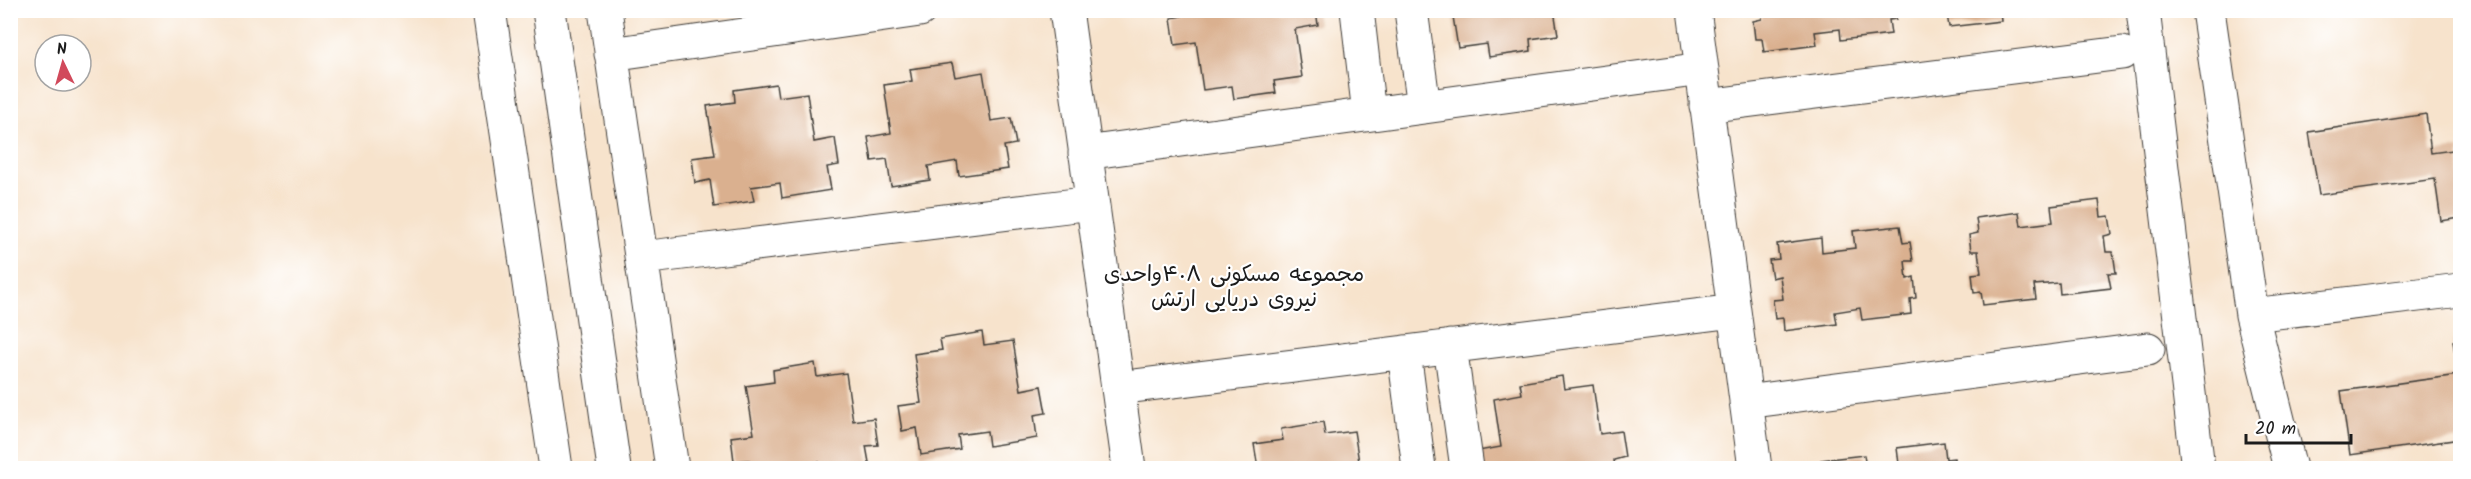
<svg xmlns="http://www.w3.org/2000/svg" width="2471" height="479" font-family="Kalam,'Playpen Sans Arabic',sans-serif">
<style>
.building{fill:#dab08f}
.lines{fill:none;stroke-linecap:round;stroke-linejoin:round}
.minor-casing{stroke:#3d3a36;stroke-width:35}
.minor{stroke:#fff;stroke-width:33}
.labels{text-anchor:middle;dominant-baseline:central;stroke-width:4.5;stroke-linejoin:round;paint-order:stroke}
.neighbourhood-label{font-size:22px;fill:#1c1c1c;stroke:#fff}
</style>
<rect width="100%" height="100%" fill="#fff"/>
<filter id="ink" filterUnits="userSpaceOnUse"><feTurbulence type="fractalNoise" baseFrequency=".0167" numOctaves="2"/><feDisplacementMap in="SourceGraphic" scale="12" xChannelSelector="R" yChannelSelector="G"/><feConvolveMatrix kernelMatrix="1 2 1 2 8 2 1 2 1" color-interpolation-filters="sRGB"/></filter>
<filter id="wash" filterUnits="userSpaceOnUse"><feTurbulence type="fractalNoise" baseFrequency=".008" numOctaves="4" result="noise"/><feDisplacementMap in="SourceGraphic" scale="24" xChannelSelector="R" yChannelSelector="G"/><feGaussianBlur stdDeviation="1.35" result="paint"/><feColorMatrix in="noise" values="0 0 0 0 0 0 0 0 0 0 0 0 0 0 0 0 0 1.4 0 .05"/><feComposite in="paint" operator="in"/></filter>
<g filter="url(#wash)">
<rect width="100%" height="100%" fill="#f7e3cc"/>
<g id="blocks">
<!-- building -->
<path class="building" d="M 1181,10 L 1316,10 L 1318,25 L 1295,29 L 1302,77 L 1274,81 L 1276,93 L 1234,99 L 1232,86 L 1203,90 L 1196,42 L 1175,45 L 1171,18 L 1182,16 Z
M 1452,10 L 1554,10 L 1558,35 L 1530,39 L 1531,51 L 1489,57 L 1487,44 L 1458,48 Z
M 1761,10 L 1895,10 L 1896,19 L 1889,20 L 1891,34 L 1841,40 L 1840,29 L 1815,32 L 1817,45 L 1764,52 L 1762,39 L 1755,39 L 1753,21 L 1762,19 Z
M 1939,10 L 2000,10 L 2001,21 L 1949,27 L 1947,14 L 1940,15 Z
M 2025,10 L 2060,10 L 2060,12 L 2026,16 Z
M 952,63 L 955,77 L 983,72 L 991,121 L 1011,118 L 1016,144 L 1004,146 L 1008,169 L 959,176 L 957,161 L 928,166 L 930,180 L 891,186 L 887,159 L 872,161 L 868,137 L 891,133 L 884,85 L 912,81 L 910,69 Z
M 776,84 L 778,97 L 807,93 L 814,142 L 835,138 L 839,165 L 827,167 L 831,190 L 782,198 L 780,183 L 751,187 L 754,201 L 714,207 L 710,180 L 695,183 L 692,158 L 715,155 L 707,106 L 735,102 L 734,90 Z
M 2426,114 L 2431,153 L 2460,149 L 2460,218 L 2441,221 L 2435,179 L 2319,195 L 2309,132 Z
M 2099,200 L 2101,217 L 2109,216 L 2112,234 L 2104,236 L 2106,252 L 2113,252 L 2116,273 L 2108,273 L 2111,288 L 2060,294 L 2059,283 L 2034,285 L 2036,299 L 1983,305 L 1981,292 L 1974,293 L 1972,274 L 1981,273 L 1978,251 L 1971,251 L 1969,235 L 1978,233 L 1976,218 L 2019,212 L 2021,226 L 2053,222 L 2051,206 Z
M 1900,226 L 1903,243 L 1910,242 L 1913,261 L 1905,261 L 1907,279 L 1914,277 L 1916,298 L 1910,299 L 1911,314 L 1862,320 L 1860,308 L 1835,312 L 1837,324 L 1784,331 L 1783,318 L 1775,319 L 1773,300 L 1783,299 L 1780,276 L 1772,278 L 1769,260 L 1779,259 L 1777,244 L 1821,238 L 1822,252 L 1855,248 L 1853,231 Z
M 982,332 L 984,345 L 1013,341 L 1021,390 L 1041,386 L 1046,413 L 1034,415 L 1037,438 L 989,446 L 987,431 L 958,435 L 960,449 L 921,455 L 917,428 L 902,431 L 898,406 L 921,403 L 914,354 L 942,350 L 940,339 Z
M 2460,340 L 2460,439 L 2350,455 L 2341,391 L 2458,375 L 2453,341 Z
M 815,363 L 817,377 L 846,373 L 853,421 L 874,418 L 878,445 L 866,446 L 870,468 L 820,468 L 819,462 L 790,466 L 791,468 L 750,468 L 749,460 L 734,461 L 731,437 L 754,434 L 746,386 L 774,382 L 773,370 Z
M 1562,376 L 1564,389 L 1593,385 L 1600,434 L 1621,431 L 1625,457 L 1614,460 L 1615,468 L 1481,468 L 1478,451 L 1501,447 L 1494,399 L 1522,394 L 1520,383 Z
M 1323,422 L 1325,435 L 1354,431 L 1360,468 L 1258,468 L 1254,444 L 1283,440 L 1281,429 Z
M 1944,442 L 1946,459 L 1954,458 L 1955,468 L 1872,468 L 1899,464 L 1897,448 Z
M 1864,455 L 1866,468 L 1822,468 L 1821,460 Z"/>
</g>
</g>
<g filter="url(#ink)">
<use href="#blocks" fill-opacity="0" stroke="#3d3a36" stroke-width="1.5"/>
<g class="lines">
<defs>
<path id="minor" d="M 489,10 L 556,468
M 549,10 L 614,468
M 605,10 L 672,468
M 1066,10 L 1129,468
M 1357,10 L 1369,114
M 1411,10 L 1424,107
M 1694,10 L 1755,468
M 2143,10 L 2198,468
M 2208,10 L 2252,315 L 2290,468
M 611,54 L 920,10
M 1706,106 L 2122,53
M 1085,153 L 1702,69
M 642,258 L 1092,203
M 2252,315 L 2460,290
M 1450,346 L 1467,468
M 1404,352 L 1419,468
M 1118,388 L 1734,311
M 1746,402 L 2148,349"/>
</defs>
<!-- minor casing -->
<use href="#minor" class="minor-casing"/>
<!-- minor -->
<use href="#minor" class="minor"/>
</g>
</g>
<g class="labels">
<!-- neighbourhood labels -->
<g class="neighbourhood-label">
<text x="1234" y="275">مجموعه مسکونی ۴۰۸واحدی<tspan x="1234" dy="25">نیروی دریایی ارتش</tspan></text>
</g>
</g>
<!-- margin -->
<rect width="2471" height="479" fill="none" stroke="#fff" stroke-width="36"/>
<!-- north arrow -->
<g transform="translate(63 63) rotate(355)"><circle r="28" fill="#ffffff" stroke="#a4a4a4" stroke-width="1.5"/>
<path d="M0-4.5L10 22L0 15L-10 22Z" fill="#d1495b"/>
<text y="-9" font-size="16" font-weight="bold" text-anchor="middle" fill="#1c1c1c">N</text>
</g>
<!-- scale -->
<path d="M2246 434v9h105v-9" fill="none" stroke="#1c1c1c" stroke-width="3"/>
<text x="2255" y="434" font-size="18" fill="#1c1c1c" stroke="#ffffff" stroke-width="4.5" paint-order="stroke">20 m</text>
</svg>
